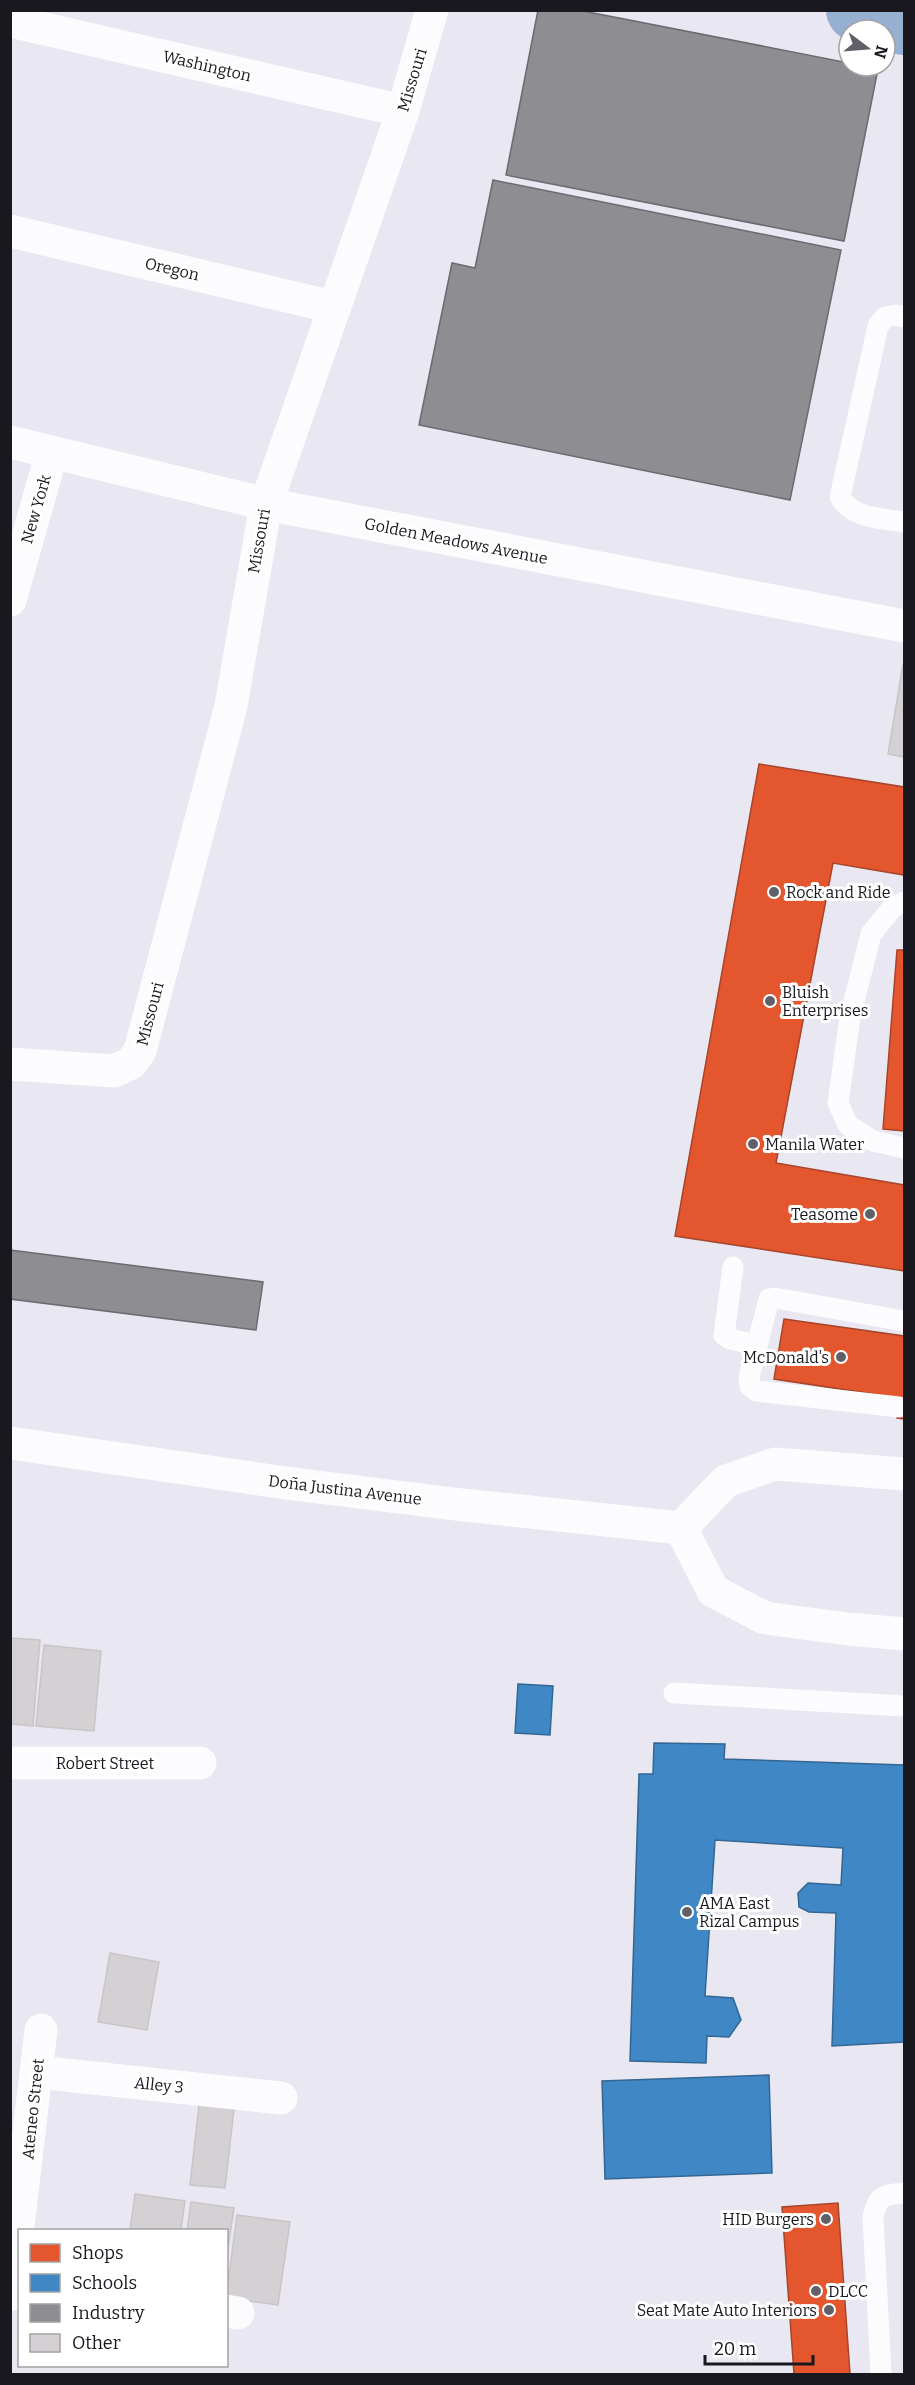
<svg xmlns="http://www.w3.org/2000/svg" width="915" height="2385" font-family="Bitter,serif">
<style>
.shops{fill:#e4572e;stroke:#a7442a;stroke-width:1.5}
.schools{fill:#3f88c5;stroke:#346693;stroke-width:1.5}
.industry{fill:#8d8d92;stroke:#6a6a70;stroke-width:1.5}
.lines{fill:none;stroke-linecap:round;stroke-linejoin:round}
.river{stroke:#95b0d1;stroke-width:64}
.building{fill:#d4d0d3;stroke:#c9c5c7;stroke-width:1.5}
.service{stroke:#fcfbfd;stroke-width:21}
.minor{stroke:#fcfbfd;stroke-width:33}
.tertiary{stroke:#fcfbfd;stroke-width:33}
.poi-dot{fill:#616069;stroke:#fff;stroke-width:2}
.labels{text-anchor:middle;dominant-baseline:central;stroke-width:6;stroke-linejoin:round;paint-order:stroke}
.street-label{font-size:16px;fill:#19181f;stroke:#fff}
.poi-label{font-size:16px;fill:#19181f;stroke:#fff;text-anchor:start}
</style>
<rect width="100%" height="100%" fill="#e8e7f2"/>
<!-- shops -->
<path class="shops" d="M 759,764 L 904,787 L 904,875 L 833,863 L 776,1163 L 904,1185 L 904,1271 L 675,1236 Z
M 897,950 L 904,950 L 904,1131 L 883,1129 Z
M 784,1319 L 904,1336 L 904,1419 L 897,1418 L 900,1398 L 774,1379 Z
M 838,2203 L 850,2374 L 794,2374 L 782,2207 Z"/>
<!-- schools -->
<path class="schools" d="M 518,1684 L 553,1686 L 550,1735 L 515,1733 Z
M 654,1743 L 725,1744 L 724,1759 L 904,1765 L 904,2042 L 832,2046 L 836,1913 L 809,1912 L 799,1907 L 798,1893 L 808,1883 L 841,1885 L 843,1848 L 715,1840 L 705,1996 L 733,1998 L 741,2020 L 729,2037 L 707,2036 L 706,2063 L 630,2061 L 639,1774 L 653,1774 Z
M 769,2075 L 772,2173 L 605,2179 L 602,2081 Z"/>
<!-- industry -->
<path class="industry" d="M 538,10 L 578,10 L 849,63 L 849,66 L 878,69 L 844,241 L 506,175 Z
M 493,180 L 841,250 L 790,500 L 419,425 L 452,263 L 475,268 Z
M 10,1250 L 263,1282 L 256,1330 L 10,1299 Z"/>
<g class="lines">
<!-- river -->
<path class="river" d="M 858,10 L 904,23"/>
</g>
<!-- building -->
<path class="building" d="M 903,664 L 904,664 L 904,757 L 888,754 Z
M 10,1638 L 40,1640 L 33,1726 L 10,1724 Z
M 44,1645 L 101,1651 L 94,1731 L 36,1726 Z
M 110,1953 L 159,1962 L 147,2030 L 98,2022 Z
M 199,2105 L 234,2109 L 225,2188 L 190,2185 Z
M 135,2194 L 185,2201 L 181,2230 L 130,2230 Z
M 191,2202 L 234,2208 L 226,2261 L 226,2230 L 187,2230 Z
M 237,2215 L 290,2222 L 278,2305 L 226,2298 Z"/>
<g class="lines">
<!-- service -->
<path class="service" d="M 904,317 L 896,315 L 885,317 L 878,326 L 840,497 C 853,519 881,518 904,522
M 904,902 L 893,907 L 871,934 L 850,1017 L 838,1103 L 848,1125 L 873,1141 L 904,1148
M 733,1267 L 724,1335 L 730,1339 L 757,1345
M 899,1407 L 756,1391 L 750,1386 L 749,1377 L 769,1299 L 775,1298 L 904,1321
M 674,1693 L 904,1706
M 881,2374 L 873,2217 C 878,2195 883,2195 904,2193"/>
<!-- minor -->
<path class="minor" d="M 10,21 L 403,111
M 10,231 L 333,307
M 10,442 L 266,504 L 904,626
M 10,600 L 52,452
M 10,1064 L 114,1071 L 131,1063 L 140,1051 L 231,706 L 266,504 L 403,111 L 432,10
M 10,1763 L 200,1763
M 37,2072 L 281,2098
M 10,2295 L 41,2030
M 226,2311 L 238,2313"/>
<!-- tertiary -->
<path class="tertiary" d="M 10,1443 L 286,1483 L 454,1504 L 681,1528
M 681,1528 L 713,1591 L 765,1618 L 848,1629 L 904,1634
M 681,1528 L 726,1481 L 775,1464 L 904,1474"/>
</g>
<!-- markers -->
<g class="poi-dot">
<circle cx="774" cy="892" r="6"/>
<circle cx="770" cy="1001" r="6"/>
<circle cx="753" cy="1144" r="6"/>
<circle cx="870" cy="1214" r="6"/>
<circle cx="841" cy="1357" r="6"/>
<circle cx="687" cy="1912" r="6"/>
<circle cx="826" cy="2219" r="6"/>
<circle cx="816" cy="2291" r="6"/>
<circle cx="829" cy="2310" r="6"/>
</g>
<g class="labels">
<!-- street labels -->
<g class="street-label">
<text transform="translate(207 66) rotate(13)">Washington</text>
<text transform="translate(412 80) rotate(-73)">Missouri</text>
<text transform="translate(172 269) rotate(13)">Oregon</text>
<text transform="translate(36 509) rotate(-74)">New York</text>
<text transform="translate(259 541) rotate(-80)">Missouri</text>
<text transform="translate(456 541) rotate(11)">Golden Meadows Avenue</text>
<text transform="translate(150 1014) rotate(-75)">Missouri</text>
<text transform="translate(345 1490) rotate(7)">Doña Justina Avenue</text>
<text x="105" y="1763">Robert Street</text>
<text transform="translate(159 2085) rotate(6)">Alley 3</text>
<text transform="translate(33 2109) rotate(-84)">Ateneo Street</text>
</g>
<!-- poi labels -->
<g class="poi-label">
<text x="786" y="892">Rock and Ride</text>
<text x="782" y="992">Bluish<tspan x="782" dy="18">Enterprises</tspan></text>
<text x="765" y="1144">Manila Water</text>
<text x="858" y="1214" text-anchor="end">Teasome</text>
<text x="829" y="1357" text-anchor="end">McDonald's</text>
<text x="699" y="1903">AMA East<tspan x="699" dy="18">Rizal Campus</tspan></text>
<text x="814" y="2219" text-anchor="end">HID Burgers</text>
<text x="828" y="2291">DLCC</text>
<text x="817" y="2310" text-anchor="end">Seat Mate Auto Interiors</text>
</g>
</g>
<!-- border -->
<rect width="915" height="2385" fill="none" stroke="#19181f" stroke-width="24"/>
<!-- legend -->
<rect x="18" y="2229" width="210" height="138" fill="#ffffff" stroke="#a3a3a5" stroke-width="1.5"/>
<rect x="30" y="2244" width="30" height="18" fill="#e4572e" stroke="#a3a3a5" stroke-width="1.5"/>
<text x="72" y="2259" font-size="18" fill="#19181f">Shops</text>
<rect x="30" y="2274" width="30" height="18" fill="#3f88c5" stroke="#a3a3a5" stroke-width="1.5"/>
<text x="72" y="2289" font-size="18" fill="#19181f">Schools</text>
<rect x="30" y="2304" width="30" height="18" fill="#8d8d92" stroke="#a3a3a5" stroke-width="1.5"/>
<text x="72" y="2319" font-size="18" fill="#19181f">Industry</text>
<rect x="30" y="2334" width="30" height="18" fill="#d4d0d3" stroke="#a3a3a5" stroke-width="1.5"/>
<text x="72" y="2349" font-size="18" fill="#19181f">Other</text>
<!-- north arrow -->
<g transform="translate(867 48) rotate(106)"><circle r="28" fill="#ffffff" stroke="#a3a3a5" stroke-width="1.5"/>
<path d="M0-4.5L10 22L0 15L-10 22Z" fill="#616069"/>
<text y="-9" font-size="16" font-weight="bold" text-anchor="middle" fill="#19181f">N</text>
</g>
<!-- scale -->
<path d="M705 2355v9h108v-9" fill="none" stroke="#19181f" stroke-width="3"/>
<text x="714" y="2355" font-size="18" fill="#19181f" stroke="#ffffff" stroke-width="4.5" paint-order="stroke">20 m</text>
</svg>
